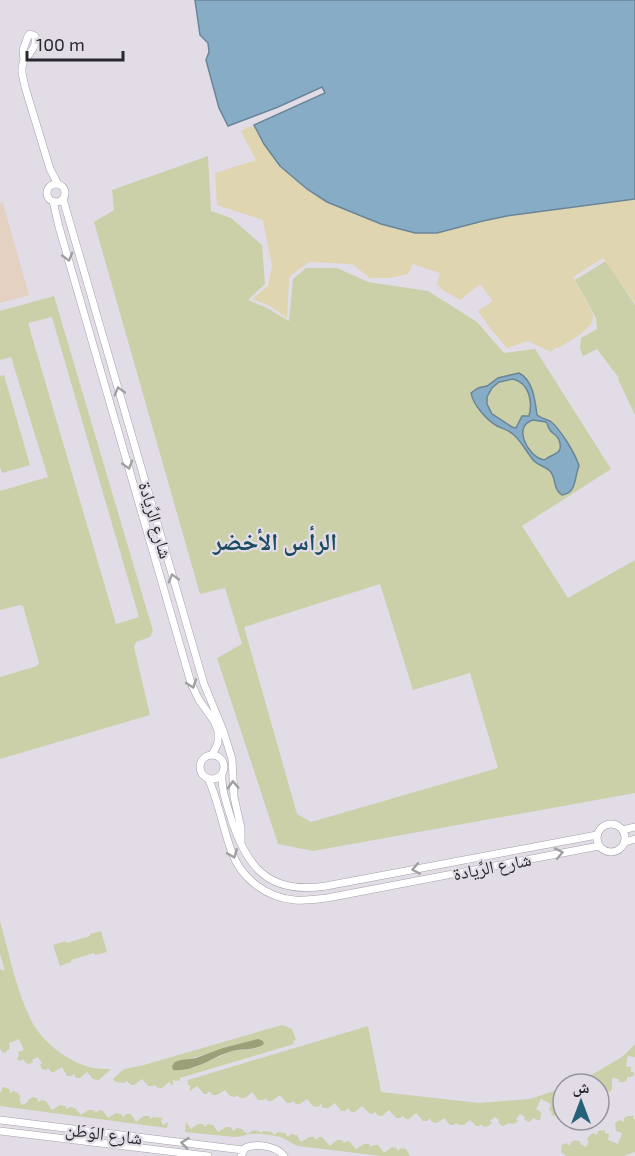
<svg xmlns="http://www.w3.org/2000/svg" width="635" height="1156" font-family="'Exo 2','Noto Naskh Arabic',sans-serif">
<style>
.industrial{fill:#e4d1c1}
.green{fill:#ccd0a8;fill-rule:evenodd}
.forest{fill:#9ca079}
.sand{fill:#dfd5b0}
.water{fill:#87adc6;stroke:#6b8598;stroke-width:1.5;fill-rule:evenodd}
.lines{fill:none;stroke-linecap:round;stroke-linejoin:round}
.minor-casing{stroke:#a4a0a9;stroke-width:8}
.minor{stroke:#fff;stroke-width:7}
.oneway{stroke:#9f9ea0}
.labels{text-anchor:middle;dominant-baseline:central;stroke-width:4.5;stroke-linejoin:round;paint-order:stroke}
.street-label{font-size:18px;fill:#2a282c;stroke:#e1dce6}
.district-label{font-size:24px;font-weight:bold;fill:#1c4a5e;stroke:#e1dce6}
</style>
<rect width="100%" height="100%" fill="#e1dce6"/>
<!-- industrial -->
<path class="industrial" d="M 0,203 L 3,203 L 29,295 L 0,303 Z"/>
<!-- green -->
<path class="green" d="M 208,156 L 211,211 L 231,218 L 262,245 L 265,284 L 248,300 L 267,308 L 289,321 L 293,279 L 306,268 L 337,268 L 368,282 L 428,291 L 477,322 L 504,353 L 535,349 L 611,469 L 522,526 L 568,598 L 635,560 L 635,793 L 313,851 L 278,844 L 217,658 L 242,644 L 225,588 L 200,594 L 94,222 L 114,210 L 112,190 ZM 380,584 L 413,690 L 470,673 L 498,768 L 311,822 L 297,814 L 244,627 Z
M 606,261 L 635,305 L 635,415 L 618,379 L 619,378 L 597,349 L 583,356 L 580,348 L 581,338 L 597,329 L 596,318 L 575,280 Z
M 54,296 L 153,631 L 150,637 L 136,642 L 134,647 L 150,715 L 0,759 L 0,677 L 37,666 L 39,663 L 23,606 L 20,605 L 0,610 L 0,491 L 48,477 L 11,357 L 0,360 L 0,311 ZM 52,317 L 139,617 L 116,624 L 28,323 Z
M 4,375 L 30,465 L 2,473 L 0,467 L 0,376 Z
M 0,921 C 9,953 16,989 30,1018 C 41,1042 68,1062 93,1068 C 99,1069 106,1069 111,1069 L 99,1080 L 93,1079 L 87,1072 L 80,1078 L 76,1078 L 74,1074 L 71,1076 L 67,1076 L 62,1067 L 54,1072 L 51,1072 L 48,1068 L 46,1070 L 42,1069 L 40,1065 L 42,1063 L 38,1057 L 32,1060 L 33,1062 L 29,1064 L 26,1063 L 23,1059 L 21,1061 L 17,1060 L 17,1058 L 19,1056 L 18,1052 L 24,1050 L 19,1039 L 9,1043 L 10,1049 L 6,1051 L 7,1053 L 2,1052 L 0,1048 L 0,969 L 5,971 L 0,954 Z
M 101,931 L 107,952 L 95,955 L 94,953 L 71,960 L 71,962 L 60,966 L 53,945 L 66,941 L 67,943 L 90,936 L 90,934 Z
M 282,1025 L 292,1029 L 296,1040 L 293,1041 L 294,1044 L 180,1078 L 180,1081 L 173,1080 L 173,1086 L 169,1082 L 162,1088 L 158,1088 L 155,1085 L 153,1086 L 148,1086 L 142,1079 L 134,1085 L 131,1085 L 127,1081 L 124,1083 L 116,1082 L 113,1079 L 124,1069 L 144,1065 ZM 244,1043 L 259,1048 L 232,1051 L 193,1068 L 181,1060 C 203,1057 223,1048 244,1043 Z
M 368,1026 L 381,1092 L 479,1103 L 530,1099 L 563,1088 L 563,1113 L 558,1111 L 556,1115 L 553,1116 L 551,1114 L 552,1112 L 549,1110 L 551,1104 L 541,1099 L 536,1109 L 541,1112 L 540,1120 L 537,1120 L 533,1118 L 531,1121 L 528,1122 L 524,1119 L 525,1117 L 520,1114 L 516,1119 L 518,1121 L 514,1124 L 508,1123 L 506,1125 L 502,1126 L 498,1122 L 499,1120 L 495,1117 L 490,1121 L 492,1123 L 488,1126 L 484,1127 L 481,1124 L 479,1126 L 476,1126 L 470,1120 L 464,1125 L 459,1125 L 456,1123 L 454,1125 L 450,1125 L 444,1118 L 437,1123 L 432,1122 L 430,1118 L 427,1121 L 423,1121 L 416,1113 L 409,1119 L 406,1119 L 403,1116 L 400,1118 L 396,1118 L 389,1110 L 382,1116 L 379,1116 L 375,1112 L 372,1114 L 369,1113 L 362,1106 L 355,1112 L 351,1112 L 348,1108 L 345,1111 L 341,1111 L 335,1103 L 328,1108 L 323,1108 L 321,1104 L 318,1107 L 313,1106 L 307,1099 L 300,1104 L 296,1104 L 293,1101 L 291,1103 L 287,1103 L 280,1095 L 272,1101 L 268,1101 L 266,1098 L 263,1100 L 258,1100 L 252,1092 L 245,1098 L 240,1098 L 237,1095 L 235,1097 L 230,1096 L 225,1090 L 217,1095 L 213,1095 L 209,1091 L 207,1094 L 204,1094 L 197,1086 L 190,1091 L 190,1085 L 188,1085 L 188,1080 Z
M 635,1044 L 635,1057 L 628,1056 L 626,1066 L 631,1067 L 631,1072 L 634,1072 L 634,1075 L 631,1077 L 627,1077 L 627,1080 L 624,1082 L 619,1082 L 619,1079 L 612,1078 L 612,1090 L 609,1092 L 605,1090 L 604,1094 L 601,1096 L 599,1095 L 599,1084 L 587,1083 L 586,1084 L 576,1084 L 622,1057 Z
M 5,1087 L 9,1089 L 11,1093 L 13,1091 L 18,1093 L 21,1098 L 19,1099 L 22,1105 L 28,1102 L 28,1100 L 33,1097 L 37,1098 L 38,1102 L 42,1100 L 46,1101 L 52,1110 L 60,1105 L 65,1106 L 67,1109 L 70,1107 L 75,1108 L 81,1115 L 88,1110 L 93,1110 L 96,1113 L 99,1110 L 103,1111 L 108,1118 L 116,1113 L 121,1114 L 123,1117 L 126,1114 L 131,1114 L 136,1122 L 144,1116 L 149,1116 L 151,1119 L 153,1117 L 163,1118 L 161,1121 L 163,1125 L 168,1122 L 167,1128 L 0,1106 L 0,1092 L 2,1091 L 2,1088 Z
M 628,1116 L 633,1116 L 633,1119 L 635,1119 L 635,1152 L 624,1156 L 566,1156 L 561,1152 L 562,1145 L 566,1143 L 570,1146 L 571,1142 L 575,1140 L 581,1142 L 580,1144 L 586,1147 L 589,1141 L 587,1140 L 589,1136 L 593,1133 L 597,1135 L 598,1131 L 605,1130 L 605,1133 L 609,1134 L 608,1140 L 618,1144 L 622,1133 L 616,1131 L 615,1123 L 619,1120 L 624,1122 L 624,1118 Z
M 186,1122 L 191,1129 L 198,1124 L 203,1124 L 205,1127 L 208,1124 L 213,1125 L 218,1132 L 226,1127 L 231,1127 L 233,1131 L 237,1128 L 242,1129 L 247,1134 C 252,1131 255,1128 261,1133 L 263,1131 L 272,1132 L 274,1135 L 278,1132 L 285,1133 L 288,1137 L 291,1134 L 297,1135 L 301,1142 L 309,1137 L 314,1137 L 316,1140 L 319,1137 L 322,1137 L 330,1146 L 337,1140 L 341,1140 L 344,1143 L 347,1141 L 350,1142 L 356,1149 L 364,1144 L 369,1144 L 371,1147 L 374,1145 L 378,1145 L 384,1153 L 392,1147 L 396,1148 L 398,1151 L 401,1148 L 406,1149 L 410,1156 L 381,1156 L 298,1146 C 291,1144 287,1139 280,1137 C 271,1135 259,1133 249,1134 C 244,1135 240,1137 234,1137 L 185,1132 Z"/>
<!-- forest -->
<path class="forest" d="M 258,1039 L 263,1041 L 264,1044 C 254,1051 242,1048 232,1051 C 212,1057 195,1072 173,1070 L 172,1066 L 175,1062 L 181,1060 L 196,1058 L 223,1048 Z"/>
<!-- sand -->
<path class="sand" d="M 254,125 L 258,132 L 307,189 L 327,202 L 381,224 L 415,233 L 437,233 L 483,221 L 507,216 L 635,199 L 635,303 L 603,258 L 573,277 L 593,314 L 592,323 L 581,334 L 558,348 L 555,348 L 551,352 L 528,341 L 507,348 L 490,328 L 478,311 L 493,301 L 480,284 L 460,300 L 444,291 L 437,284 L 440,273 L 413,264 L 408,274 L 390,278 L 370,278 L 352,264 L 309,262 L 289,277 L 287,318 L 270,306 L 252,299 L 268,286 L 272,266 L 263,220 L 217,205 L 215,173 L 256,160 L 241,131 Z"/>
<!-- water -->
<path class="water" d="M 195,0 L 635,0 L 635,199 L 507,216 L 483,221 L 437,233 L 415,233 L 381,224 L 327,202 L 307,189 L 280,166 L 264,144 L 254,125 L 325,93 L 322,87 L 278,107 L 228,126 L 219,108 L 206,60 L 209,52 L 208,43 L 200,35 Z
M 519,373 C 533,380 535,400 537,415 C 541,418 545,419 550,421 C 560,428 576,455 579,466 C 574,478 577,493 562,495 C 552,488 557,479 550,471 C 545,466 539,466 534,461 C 527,453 522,442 514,435 C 509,430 503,429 497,426 C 487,420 473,405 471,393 L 478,388 L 487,386 L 498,378 ZM 513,379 C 529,383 533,401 529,416 L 522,416 L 516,428 L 512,427 L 492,414 L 487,404 L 487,397 L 492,388 L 499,382 ZM 533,420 L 546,422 C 548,424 548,428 550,430 C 553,435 557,434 559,440 C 563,451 558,453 549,457 C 545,459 546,461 541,459 C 528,455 512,426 533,420 Z"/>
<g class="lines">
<defs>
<path id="minor" d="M 24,60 C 30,54 38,45 35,36 L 30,34 L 28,36 L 23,50 L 24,60 L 22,67 L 22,73 L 25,87 L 50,169 L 58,184
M47 193a9 9 0 1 1 18 0a9 9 0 1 1-18 0Z
M 63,199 L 204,684 L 223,730 L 232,759 L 234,797 L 241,828 L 241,843
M 53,201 L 59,227 L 191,683 L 199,700 L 214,721 L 218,731 L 218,743 L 212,755
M200 767a12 12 0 1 1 24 0a12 12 0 1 1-24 0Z
M 222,774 C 221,788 226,801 230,815 C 246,867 268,895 326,886 L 597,835
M 208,778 C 219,802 223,829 232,853 C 242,879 267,898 295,900 C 306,901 317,899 327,898 L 599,846
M597 838a14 14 0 1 1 28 0a14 14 0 1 1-28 0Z
M 623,830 L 635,827
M 625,842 L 635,839
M 0,1120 L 243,1150
M 0,1131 L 208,1156
M 241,1156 L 245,1148 C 256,1143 277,1146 284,1156"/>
</defs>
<!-- minor casing -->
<use href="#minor" class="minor-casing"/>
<!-- minor -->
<use href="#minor" class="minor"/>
</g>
<!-- one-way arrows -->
<defs><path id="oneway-chevron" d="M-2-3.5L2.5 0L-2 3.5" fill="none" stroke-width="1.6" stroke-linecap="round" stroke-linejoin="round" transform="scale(1.5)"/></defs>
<g class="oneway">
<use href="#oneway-chevron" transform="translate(68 257) rotate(74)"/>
<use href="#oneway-chevron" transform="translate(119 391) rotate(-106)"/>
<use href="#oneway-chevron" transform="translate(128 465) rotate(74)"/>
<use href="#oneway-chevron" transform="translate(173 578) rotate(-106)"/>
<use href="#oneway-chevron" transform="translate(192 684) rotate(70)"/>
<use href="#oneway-chevron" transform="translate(233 785) rotate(-92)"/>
<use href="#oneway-chevron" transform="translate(559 853) rotate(-11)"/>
<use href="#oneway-chevron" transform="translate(233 854) rotate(68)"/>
<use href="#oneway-chevron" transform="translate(416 869) rotate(169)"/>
<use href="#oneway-chevron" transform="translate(185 1143) rotate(-173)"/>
</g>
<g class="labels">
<!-- street labels -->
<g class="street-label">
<text transform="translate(156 520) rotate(74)">شارع الرِّيادة</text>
<text transform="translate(492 866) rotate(-11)">شارع الرِّيادة</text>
<text transform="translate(104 1133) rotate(7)">شارع الوَطَن</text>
</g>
<!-- district labels -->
<g class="district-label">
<text x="275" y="540">الرأس الأخضر</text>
</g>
</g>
<!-- north arrow -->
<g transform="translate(581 1102)"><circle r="28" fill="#e1dce6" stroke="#98949c" stroke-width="1.5"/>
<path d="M0-4.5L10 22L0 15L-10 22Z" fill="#26617a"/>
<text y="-9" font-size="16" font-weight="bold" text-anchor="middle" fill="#2a282c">ش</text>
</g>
<!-- scale -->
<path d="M27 51v9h96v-9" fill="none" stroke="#2a282c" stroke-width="3"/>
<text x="36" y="51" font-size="18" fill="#2a282c" stroke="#e1dce6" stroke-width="4.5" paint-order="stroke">100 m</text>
</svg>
